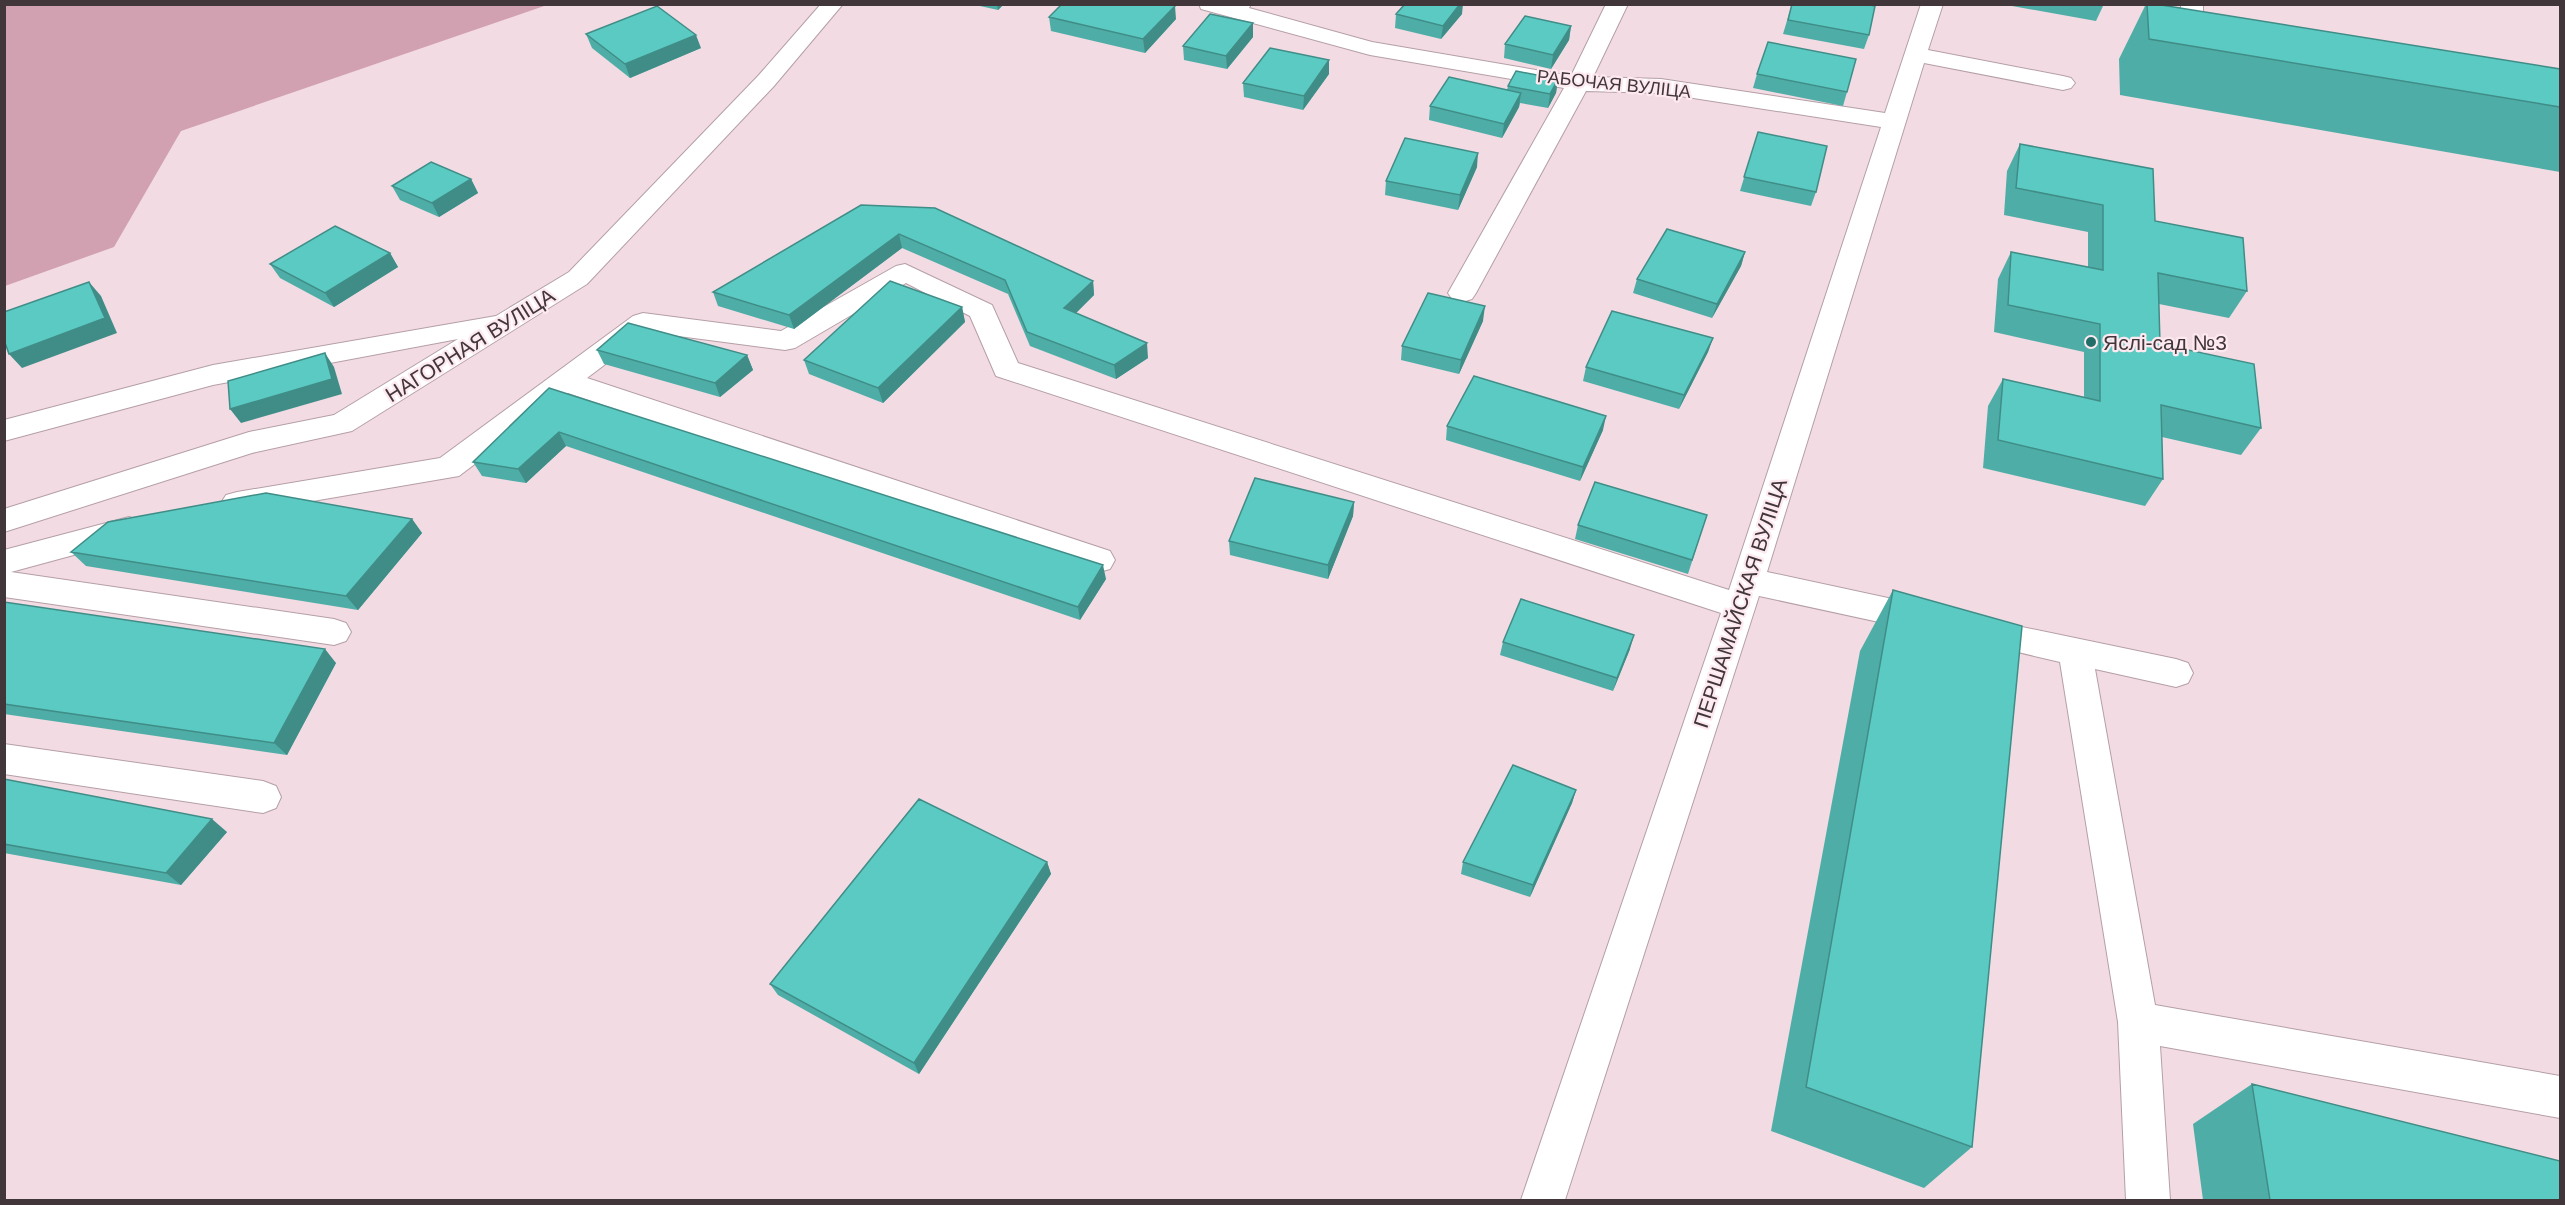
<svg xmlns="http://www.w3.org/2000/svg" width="2565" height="1205" font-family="Arial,sans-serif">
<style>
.green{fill:#d2a1b1}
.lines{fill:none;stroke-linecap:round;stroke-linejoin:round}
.minor-casing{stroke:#b59fa6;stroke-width:2}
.minor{fill:#fff;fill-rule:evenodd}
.wall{fill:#4eaea7}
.shaded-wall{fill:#408d88}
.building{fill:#5bcac2;stroke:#408d88;stroke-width:1.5}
.poi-dot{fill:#226d68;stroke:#fde9ef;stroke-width:2}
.labels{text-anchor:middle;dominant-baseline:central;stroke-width:4.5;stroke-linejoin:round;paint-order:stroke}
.far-street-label{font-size:18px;fill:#41373a;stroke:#fde9ef}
.poi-label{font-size:21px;fill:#41373a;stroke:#fde9ef;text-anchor:start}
.street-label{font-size:21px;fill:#41373a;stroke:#fde9ef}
</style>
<rect width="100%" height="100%" fill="#f2dbe2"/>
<!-- green -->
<path class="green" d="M 5,4 L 547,4 L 547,5 L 181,131 L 114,247 L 5,286 Z"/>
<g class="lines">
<defs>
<path id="minor" d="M 821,4 L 843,4 L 774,86 L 587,284 L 352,431 L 252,453 L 4,532 L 4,509 L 249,432 L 334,415 L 458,339 L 213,385 L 4,441 L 4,420 L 213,365 L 496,316 L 569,272 L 758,76 Z
M 1199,4 L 1251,4 L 1249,8 L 1372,42 L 1571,76 L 1606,4 L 1628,4 L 1593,77 L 1661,79 L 1885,113 L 1921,4 L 1943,4 L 1928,50 L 2063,76 L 2071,78 L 2075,83 L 2071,88 L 2063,90 L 1924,63 L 1767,572 L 1925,606 L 1937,610 L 1942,619 L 1937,628 L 1925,632 L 1759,596 L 1565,1200 L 1521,1200 L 1721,613 L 996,376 L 970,316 L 906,283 L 795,348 L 785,350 L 648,332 L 587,378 L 1110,551 L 1115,560 L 1110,569 L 1099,572 L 1088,569 L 568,393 L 459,476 L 237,514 L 226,511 L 221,503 L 226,495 L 237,492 L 440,458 L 633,316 L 643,313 L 781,331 L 896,266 L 905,264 L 992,305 L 1018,363 L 1729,590 L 1881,127 L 1661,93 L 1586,91 L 1476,293 L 1472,299 L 1462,302 L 1452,299 L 1448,293 L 1564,88 L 1370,55 L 1201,9 Z
M 2181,4 L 2203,4 L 2203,41 L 2212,47 L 2209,52 L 2201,54 L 2184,51 L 2181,46 Z
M 129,517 L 140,521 L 145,529 L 140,537 L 11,572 L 334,619 L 346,623 L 351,632 L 346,641 L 334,645 L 4,597 L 4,550 Z
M 1979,618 L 2176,659 L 2188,663 L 2193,673 L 2188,683 L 2176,687 L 2095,669 L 2155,1005 L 2560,1076 L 2560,1118 L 2160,1046 L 2170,1200 L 2126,1200 L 2118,1022 L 2060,662 L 1967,640 L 1962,631 L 1967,622 Z
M 4,744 L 263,781 L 276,786 L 281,797 L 276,808 L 263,813 L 4,774 Z"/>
</defs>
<!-- minor casing -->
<use href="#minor" class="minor-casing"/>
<!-- minor -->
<use href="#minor" class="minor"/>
</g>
<!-- wall -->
<path class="wall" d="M 971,4 L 1004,4 L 998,10 Z
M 1792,4 L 1869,35 L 1864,49 L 1783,34 Z
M 2012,4 L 2104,4 L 2096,21 L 2012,6 Z
M 2146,4 L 2155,4 L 2560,69 L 2560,172 L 2120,95 L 2119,59 Z
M 1396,14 L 1462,14 L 1441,39 L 1395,28 Z
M 1049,17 L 1176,19 L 1145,53 L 1051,31 Z
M 1253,23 L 1253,37 L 1227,69 L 1184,60 L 1183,46 Z
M 1571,26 L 1569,40 L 1551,69 L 1504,58 L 1505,44 Z
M 586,34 L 701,48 L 630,78 L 592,48 Z
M 1329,74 L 1303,110 L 1244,97 L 1243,83 Z
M 1757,74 L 1847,92 L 1843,106 L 1753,88 Z
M 1558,79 L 1556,93 L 1548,108 L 1520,103 L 1519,107 L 1502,138 L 1429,120 L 1430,106 L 1507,90 L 1508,86 Z
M 1758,132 L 1816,192 L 1811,206 L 1740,191 Z
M 2020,144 L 2155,221 L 2247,291 L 2229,318 L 2159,304 L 2160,344 L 2261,428 L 2241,455 L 2162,437 L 2163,479 L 2145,506 L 1983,468 L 1988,406 L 2003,379 L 2084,397 L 2084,352 L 1994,332 L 1998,279 L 2011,252 L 2088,267 L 2088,232 L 2004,215 L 2007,171 Z
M 1477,167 L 1458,210 L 1385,195 L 1386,181 Z
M 471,179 L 478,193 L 439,217 L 400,200 L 392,186 Z
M 861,205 L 1093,281 L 1094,295 L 1076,313 L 1148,358 L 1116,379 L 1030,346 L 1008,294 L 902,248 L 794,329 L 718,306 L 713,292 Z
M 1745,252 L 1741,266 L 1712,318 L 1633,293 L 1637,279 Z
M 390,253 L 398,267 L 334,307 L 280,278 L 270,264 Z
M 962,307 L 965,322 L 883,403 L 809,374 L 804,360 Z
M 1483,321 L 1459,374 L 1401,360 L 1402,346 Z
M 1713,338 L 1708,352 L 1679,409 L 1583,381 L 1586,367 Z
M 597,350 L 747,355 L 753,370 L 720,397 L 604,364 Z
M 549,388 L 1106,579 L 1080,620 L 566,446 L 526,483 L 482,476 L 473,462 Z
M 1447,426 L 1603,430 L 1580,481 L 1446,440 Z
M 1354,502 L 1353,516 L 1328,579 L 1230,555 L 1229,541 Z
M 1707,515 L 1688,574 L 1575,539 L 1578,525 Z
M 412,519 L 422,533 L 358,610 L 86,566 L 71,552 Z
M 1893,590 L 1972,1147 L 1924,1188 L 1771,1131 L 1860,651 Z
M 4,602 L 336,663 L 287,755 L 4,714 Z
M 1503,642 L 1630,649 L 1613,691 L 1500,655 Z
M 4,779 L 227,832 L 181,885 L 4,853 Z
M 1576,790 L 1572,803 L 1530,897 L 1461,874 L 1463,862 Z
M 1047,862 L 1051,874 L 919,1074 L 778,995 L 770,984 Z
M 2252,1084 L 2560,1200 L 2203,1200 L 2193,1124 Z"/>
<!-- shaded-wall -->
<path class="shaded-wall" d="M 997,4 L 1004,4 L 998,10 Z
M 1460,4 L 1463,4 L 1462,14 L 1441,39 L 1443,26 Z
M 1175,6 L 1176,19 L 1145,53 L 1143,39 Z
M 1253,23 L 1253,37 L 1227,69 L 1226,56 Z
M 1571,26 L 1569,40 L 1551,69 L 1553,55 Z
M 696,35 L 701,48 L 630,78 L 625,64 Z
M 1329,60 L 1329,74 L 1303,110 L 1304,96 Z
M 1558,79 L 1556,93 L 1548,108 L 1550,94 Z
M 1521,93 L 1519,107 L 1502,138 L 1504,124 Z
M 1478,153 L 1477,167 L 1458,210 L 1460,195 Z
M 471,179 L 478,193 L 439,217 L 432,203 Z
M 899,234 L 902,248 L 794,329 L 789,315 Z
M 1745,252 L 1741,266 L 1712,318 L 1717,304 Z
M 390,253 L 398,267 L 334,307 L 325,293 Z
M 1093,281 L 1094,295 L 1066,323 L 1064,308 Z
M 89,282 L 101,296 L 117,333 L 22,368 L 9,354 Z
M 1485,306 L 1483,321 L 1459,374 L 1461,360 Z
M 962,307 L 965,322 L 883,403 L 878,388 Z
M 1713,338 L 1708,352 L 1679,409 L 1684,395 Z
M 1147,343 L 1148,358 L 1116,379 L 1114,365 Z
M 325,353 L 334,367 L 342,394 L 241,423 L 230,409 Z
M 747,355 L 753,370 L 720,397 L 715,383 Z
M 1606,416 L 1603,430 L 1580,481 L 1583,467 Z
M 559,432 L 566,446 L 526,483 L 518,469 Z
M 1354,502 L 1353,516 L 1328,579 L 1328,565 Z
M 412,519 L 422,533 L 358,610 L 346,596 Z
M 1103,565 L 1106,579 L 1080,620 L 1078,607 Z
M 1634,635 L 1630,649 L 1613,691 L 1617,678 Z
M 325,649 L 336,663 L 287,755 L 274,743 Z
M 1576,790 L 1572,803 L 1530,897 L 1533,885 Z
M 212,819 L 227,832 L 181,885 L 166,873 Z
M 1047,862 L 1051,874 L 919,1074 L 914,1063 Z"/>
<!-- building -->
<path class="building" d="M 1062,4 L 1170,4 L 1175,6 L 1143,39 L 1049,17 Z
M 1405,4 L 1460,4 L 1443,26 L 1396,14 Z
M 1792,4 L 1865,4 L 1875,6 L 1869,35 L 1788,20 Z
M 2147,4 L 2155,4 L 2560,69 L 2560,107 L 2149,39 Z
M 657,6 L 696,35 L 625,64 L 586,34 Z
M 1210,14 L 1253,23 L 1226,56 L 1183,46 Z
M 1525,16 L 1571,26 L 1553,55 L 1505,44 Z
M 1768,42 L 1856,59 L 1847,92 L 1757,74 Z
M 1270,48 L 1329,60 L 1304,96 L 1243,83 Z
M 1516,71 L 1558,79 L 1550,94 L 1508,86 Z
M 1449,77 L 1521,93 L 1504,124 L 1430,106 Z
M 1758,132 L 1827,146 L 1816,192 L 1744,177 Z
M 1405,138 L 1478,153 L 1460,195 L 1386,181 Z
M 2020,144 L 2153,169 L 2155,221 L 2243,238 L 2247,291 L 2158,273 L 2160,344 L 2254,364 L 2261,428 L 2161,405 L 2163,479 L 1998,440 L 2003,379 L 2100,401 L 2100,324 L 2008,305 L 2011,252 L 2103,270 L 2103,205 L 2016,188 Z
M 431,162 L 471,179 L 432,203 L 392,186 Z
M 861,205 L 935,208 L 1093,281 L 1064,308 L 1147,343 L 1114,365 L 1027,332 L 1005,280 L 899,234 L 789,315 L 713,292 Z
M 335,226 L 390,253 L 325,293 L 270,264 Z
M 1667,229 L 1745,252 L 1717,304 L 1637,279 Z
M 890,281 L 962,307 L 878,388 L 804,360 Z
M 89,282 L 105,318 L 9,354 L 4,340 L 4,312 Z
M 1428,293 L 1485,306 L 1461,360 L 1402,346 Z
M 1612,311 L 1713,338 L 1684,395 L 1586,367 Z
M 628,323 L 747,355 L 715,383 L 597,350 Z
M 325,353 L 332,379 L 230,409 L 228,381 Z
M 1474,376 L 1606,416 L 1583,467 L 1447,426 Z
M 549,388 L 1103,565 L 1078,607 L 559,432 L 518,469 L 473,462 Z
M 1255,478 L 1354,502 L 1328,565 L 1229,541 Z
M 1595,482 L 1707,515 L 1692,560 L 1578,525 Z
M 266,493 L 412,519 L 346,596 L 71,552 L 108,522 Z
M 1893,590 L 2022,626 L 1972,1147 L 1806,1087 Z
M 1521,599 L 1634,635 L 1617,678 L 1503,642 Z
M 4,602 L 325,649 L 274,743 L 4,704 Z
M 1513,765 L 1576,790 L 1533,885 L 1463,862 Z
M 4,779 L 212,819 L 166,873 L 4,844 Z
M 919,799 L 1047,862 L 914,1063 L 770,984 Z
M 2252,1084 L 2560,1161 L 2560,1200 L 2270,1200 Z"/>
<!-- markers -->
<circle class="poi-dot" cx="2091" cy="342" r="6"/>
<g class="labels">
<!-- far-street labels -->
<g class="far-street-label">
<text transform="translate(1614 84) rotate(6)">РАБОЧАЯ ВУЛІЦА</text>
</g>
<!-- poi labels -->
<g class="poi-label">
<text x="2103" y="342">Яслі-сад №3</text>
</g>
<!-- street labels -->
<g class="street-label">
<text transform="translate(470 345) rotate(-32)">НАГОРНАЯ ВУЛІЦА</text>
<text transform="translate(1740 603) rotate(-72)">ПЕРШАМАЙСКАЯ ВУЛІЦА</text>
</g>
</g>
<!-- border -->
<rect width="2565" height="1205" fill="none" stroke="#41373a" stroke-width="12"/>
</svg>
